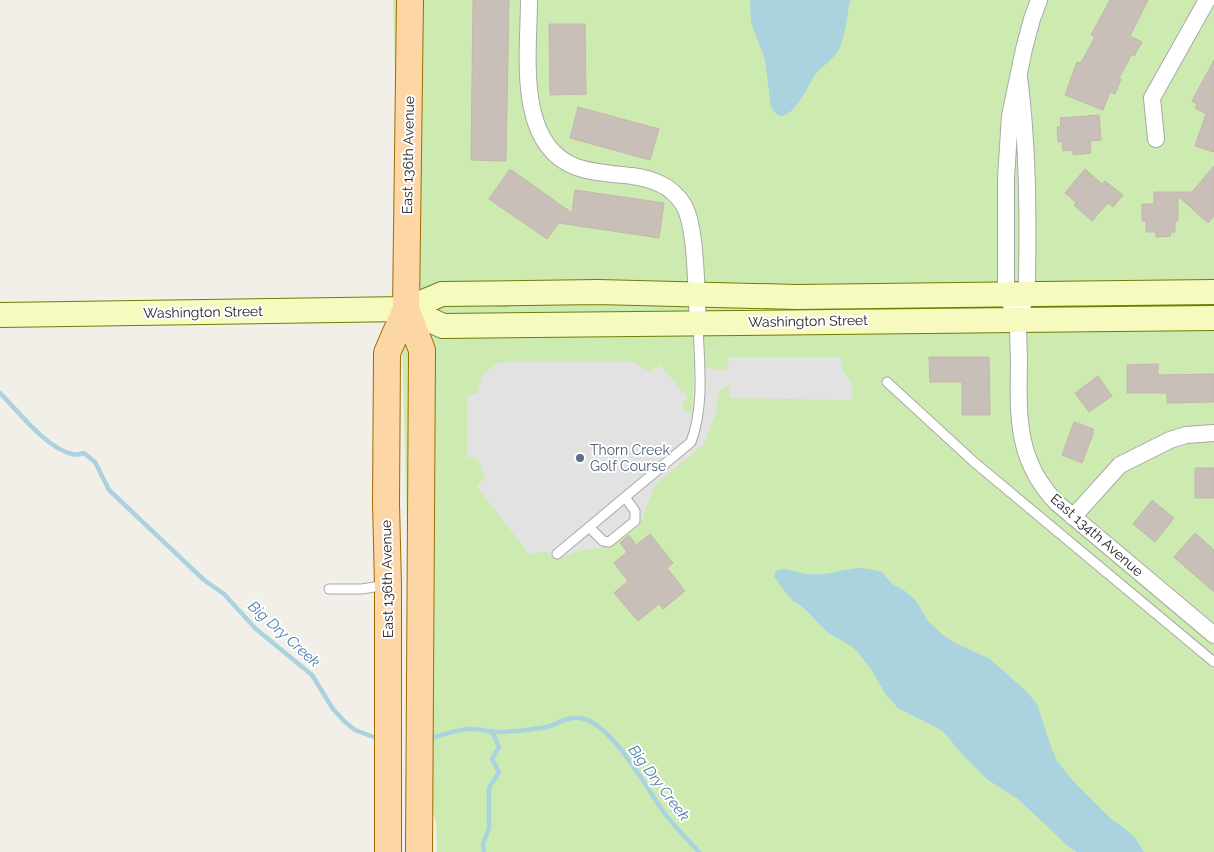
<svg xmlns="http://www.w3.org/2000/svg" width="1214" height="852" font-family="Raleway,sans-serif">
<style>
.grass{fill:#cdebb0}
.parking{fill:#e2e2e2}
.water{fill:#aad3df}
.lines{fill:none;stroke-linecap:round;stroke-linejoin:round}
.stream{stroke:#aad3df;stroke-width:4.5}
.building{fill:#c7bfb8;stroke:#c4b6ab}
.service-casing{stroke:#a9a9a9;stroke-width:11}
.minor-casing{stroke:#a9a9a9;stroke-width:18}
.secondary-casing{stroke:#707d05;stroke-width:26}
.primary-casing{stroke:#a06b00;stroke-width:28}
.service{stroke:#fff;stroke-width:9}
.minor{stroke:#fff;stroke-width:16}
.secondary{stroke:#f7fabf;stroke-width:24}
.primary{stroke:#fcd6a4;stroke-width:26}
.service-dot{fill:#5c6f8a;stroke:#fff;stroke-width:2}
.labels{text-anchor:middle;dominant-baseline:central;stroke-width:4;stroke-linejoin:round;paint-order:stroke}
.street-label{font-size:14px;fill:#222;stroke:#fff}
.service-label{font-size:14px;fill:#4e5e75;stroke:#fff;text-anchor:start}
.water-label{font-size:15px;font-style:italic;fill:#4a7aab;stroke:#fff}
</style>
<rect width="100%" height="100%" fill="#f2efe9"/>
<!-- grass -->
<path class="grass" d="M 393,0 L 1214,0 L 1214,852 L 437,852 L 436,823 L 432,810 L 410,649 Z"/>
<!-- parking -->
<path class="parking" d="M 729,357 L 841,357 L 842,370 L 853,386 L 851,400 L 730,398 L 730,385 L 719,390 L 715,416 L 704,444 L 655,485 L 642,519 L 606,547 L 580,550 L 560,559 L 544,551 L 529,554 L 477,487 L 485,477 L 478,459 L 467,457 L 467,396 L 478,393 L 482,375 L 498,363 L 509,362 L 634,362 L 650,372 L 660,365 L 688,398 L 681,404 L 686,413 L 692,413 L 694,367 L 728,370 Z"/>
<!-- water -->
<path class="water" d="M 750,0 L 850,0 C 847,16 846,34 839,49 C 834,59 822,66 815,75 C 809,84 785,138 771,106 L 765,60 L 751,22 Z
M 858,568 L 869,569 L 882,572 L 892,584 L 905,591 L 916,601 L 928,621 L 943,635 L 955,643 L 990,659 L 1026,691 L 1037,704 L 1051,747 L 1057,761 L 1074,782 L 1109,817 L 1134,836 L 1144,852 L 1077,852 L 1069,847 L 1019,800 L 988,780 L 962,754 L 943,731 L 899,709 L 886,695 L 871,669 L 854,648 L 827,632 L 803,607 L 793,601 L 784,591 L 774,576 L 776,571 C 784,566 797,573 807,574 C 824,576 841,570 858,568 Z"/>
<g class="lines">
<!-- stream -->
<path class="stream" d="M 0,393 C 19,412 46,448 72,454 C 76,455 81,454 84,453 L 95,462 L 109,490 L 204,580 L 224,594 L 256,629 L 312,675 L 333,709 L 345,722 L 355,730 L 379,739
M 427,738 C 442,737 457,728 471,729 C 479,729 487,731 494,732 C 511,732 530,730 547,727 C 558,724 568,716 580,718 C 613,723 646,789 666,815 C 676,828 688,840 699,852
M 484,852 L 483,844 L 489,828 L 489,788 L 499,772 L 492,759 L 499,747 L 492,731"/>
</g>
<!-- building -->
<path class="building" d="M 473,0 L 509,0 L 506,161 L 471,160 Z
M 1110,0 L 1148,0 L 1130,36 L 1142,42 L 1134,56 L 1132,54 L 1119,78 L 1121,79 L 1115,94 L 1110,92 L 1103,110 L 1065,95 L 1077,62 L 1081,63 L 1095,37 L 1091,35 Z
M 549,24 L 585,24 L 586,94 L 550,95 Z
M 1214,60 L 1214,152 L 1195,146 L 1206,114 L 1195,108 L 1197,104 L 1192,101 Z
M 578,107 L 659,129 L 650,160 L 570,138 Z
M 1099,115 L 1101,140 L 1090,141 L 1091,153 L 1073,155 L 1073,150 L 1063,151 L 1062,141 L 1058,142 L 1057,127 L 1061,127 L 1060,118 Z
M 1214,166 L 1214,216 L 1208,223 L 1178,196 L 1178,221 L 1175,221 L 1175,232 L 1170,232 L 1171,236 L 1156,237 L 1156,232 L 1146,232 L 1146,221 L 1142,221 L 1142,204 L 1154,204 L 1154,192 L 1192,192 Z
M 510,169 L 572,213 L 575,190 L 664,203 L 659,238 L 559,223 L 547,239 L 489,199 Z
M 1085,169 L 1102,184 L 1105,181 L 1123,195 L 1113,207 L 1108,203 L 1092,221 L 1074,205 L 1076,202 L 1065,193 Z
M 929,357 L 989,357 L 990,415 L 962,415 L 962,382 L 930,382 Z
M 1158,364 L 1158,375 L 1214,374 L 1214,402 L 1167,403 L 1167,393 L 1127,393 L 1127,365 Z
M 1098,376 L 1112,396 L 1089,412 L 1075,393 Z
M 1074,422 L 1093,429 L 1093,434 L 1082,463 L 1062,455 Z
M 1195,468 L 1214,468 L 1214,498 L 1195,498 Z
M 1152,500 L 1174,518 L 1155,542 L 1133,524 Z
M 1195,533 L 1214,550 L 1214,592 L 1174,557 Z
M 650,534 L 673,563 L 667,568 L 685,591 L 663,609 L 659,604 L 638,621 L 614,593 L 628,581 L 614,563 L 627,552 L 620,543 L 629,535 L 636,545 Z"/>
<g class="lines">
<defs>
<path id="service" d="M 887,382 L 974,462 L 1214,662
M 589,527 L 603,541 L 609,542 L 635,521 L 635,511 L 625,497
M 557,554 L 691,442 C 705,405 699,362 698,323
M 329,589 L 362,589 L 386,585"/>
<path id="minor" d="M 529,0 C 529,52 515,144 576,167 C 593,173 614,174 632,176 C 652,179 671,185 683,204 C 697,225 696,295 698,323
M 1019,77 C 1028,145 1028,214 1027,282 C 1027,296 1022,306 1019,319 C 1017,332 1019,348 1019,361 C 1018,416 1016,461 1057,503 L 1214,635
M 1156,139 L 1152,98 L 1207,0
M 1010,303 L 1006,295 L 1006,178 L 1010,116 L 1024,49 L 1032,19 L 1039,0
M 1073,517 L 1120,465 L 1170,440 L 1186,435 L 1214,433"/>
<path id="secondary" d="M 406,309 L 443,326 L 1214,318
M 0,315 L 406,309 L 442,294 L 598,292 L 797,297 L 1214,292"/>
<path id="primary" d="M 406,309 L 422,350 L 419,852
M 388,852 L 388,585 L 386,504 L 387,353 L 406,309 L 410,0"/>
</defs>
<!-- service casing -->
<use href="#service" class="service-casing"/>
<!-- minor casing -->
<use href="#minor" class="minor-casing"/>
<!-- secondary casing -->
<use href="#secondary" class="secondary-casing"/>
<!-- primary casing -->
<use href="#primary" class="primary-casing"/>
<!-- service -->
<use href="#service" class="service"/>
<!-- minor -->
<use href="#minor" class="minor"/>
<!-- secondary -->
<use href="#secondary" class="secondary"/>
<!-- primary -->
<use href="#primary" class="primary"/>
</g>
<!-- markers -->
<circle class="service-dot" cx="580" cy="458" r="5"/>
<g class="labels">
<!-- street labels -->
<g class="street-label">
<text transform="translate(408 155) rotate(-89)">East 136th Avenue</text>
<text transform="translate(203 312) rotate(-1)">Washington Street</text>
<text transform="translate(808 321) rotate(-1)">Washington Street</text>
<text transform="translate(1097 535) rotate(41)">East 134th Avenue</text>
<text transform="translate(387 579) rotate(-91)">East 136th Avenue</text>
</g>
<!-- service labels -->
<g class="service-label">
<text x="590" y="450">Thorn Creek<tspan x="590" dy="16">Golf Course</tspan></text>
</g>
<!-- water labels -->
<g class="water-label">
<text transform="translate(284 634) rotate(42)">Big Dry Creek</text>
<text transform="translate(659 783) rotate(53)">Big Dry Creek</text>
</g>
</g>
</svg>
